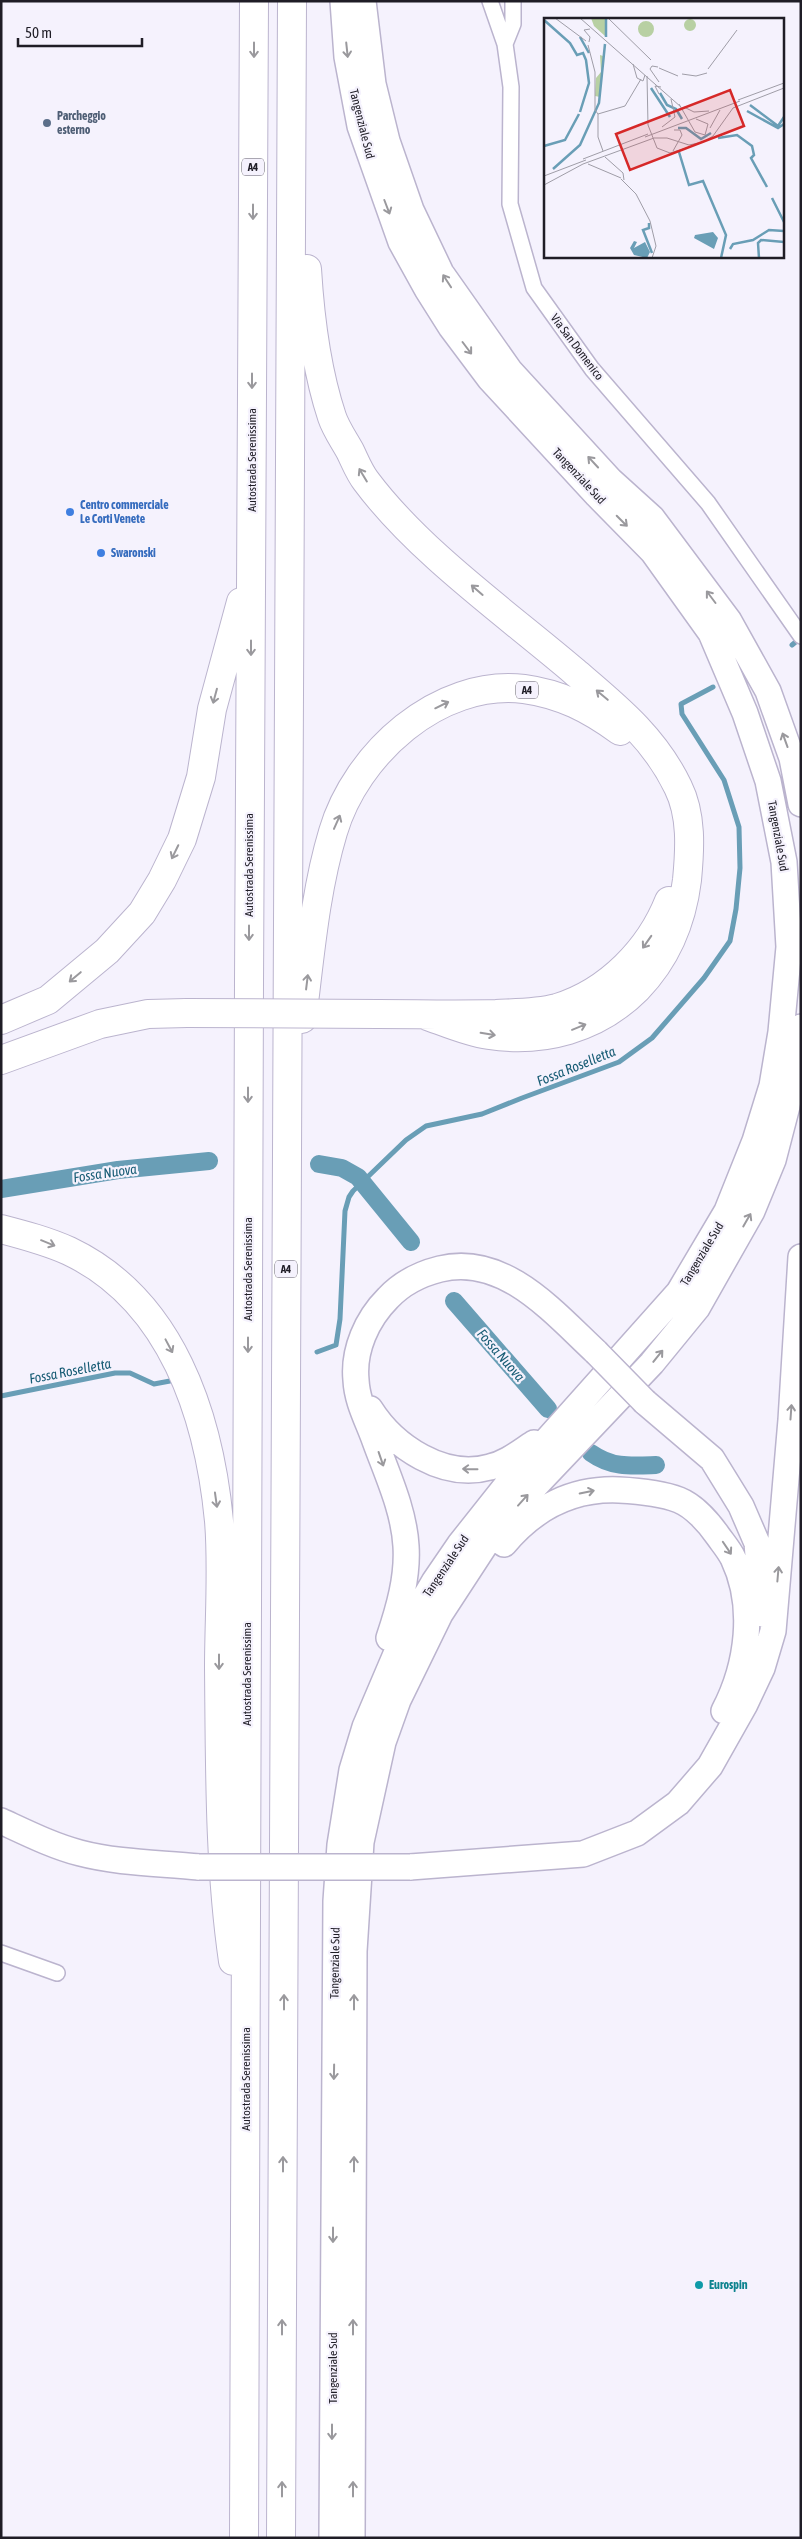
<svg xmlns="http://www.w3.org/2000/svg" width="802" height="2539" font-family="'Asap Condensed',sans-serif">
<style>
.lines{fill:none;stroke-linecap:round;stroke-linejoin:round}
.stream{stroke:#699eb6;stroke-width:5}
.canal{stroke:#699eb6;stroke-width:18}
.minor-casing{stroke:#bbb4ce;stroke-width:18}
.trunk-casing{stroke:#bbb4ce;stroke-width:28}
.motorway-casing{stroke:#bbb4ce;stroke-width:30}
.minor{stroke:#fff;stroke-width:15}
.trunk{stroke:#fff;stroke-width:25}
.motorway{stroke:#fff;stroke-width:28}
.trunk-bridge-casing{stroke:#bbb4ce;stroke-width:28;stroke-linecap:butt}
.motorway-bridge-casing{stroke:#bbb4ce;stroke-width:30;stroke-linecap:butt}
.trunk-bridge{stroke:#fff;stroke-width:25}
.motorway-bridge{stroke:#fff;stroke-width:28}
.oneway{stroke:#9a999d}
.service-dot{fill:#5c6f8a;stroke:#f5f2fd;stroke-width:2}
.shop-dot{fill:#3f7fe0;stroke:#f5f2fd;stroke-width:2}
.culture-dot{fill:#0f9aa8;stroke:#f5f2fd;stroke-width:2}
.labels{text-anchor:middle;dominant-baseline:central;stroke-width:4.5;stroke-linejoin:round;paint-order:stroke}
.shield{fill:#f5f2fd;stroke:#5f5d66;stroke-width:1}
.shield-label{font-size:11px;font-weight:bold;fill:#1f1d26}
.service-label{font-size:12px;font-weight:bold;fill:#4e5e75;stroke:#f5f2fd;text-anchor:start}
.street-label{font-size:12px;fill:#1f1d26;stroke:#f5f2fd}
.shop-label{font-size:12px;font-weight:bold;fill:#366cbe;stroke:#f5f2fd;text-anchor:start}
.culture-label{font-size:12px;font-weight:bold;fill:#0d838f;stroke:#f5f2fd;text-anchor:start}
.water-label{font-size:14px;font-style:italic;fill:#165b74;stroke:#f5f2fd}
.inset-river{fill:none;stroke:#699eb6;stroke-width:2.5}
.inset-road{fill:none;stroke:#9f9da7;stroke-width:1}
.view{fill:#d62828;fill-opacity:0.15;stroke:#d62828;stroke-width:2.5}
.inset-edge{fill:none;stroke:#1f1d26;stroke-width:2.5}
</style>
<rect width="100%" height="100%" fill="#f5f2fd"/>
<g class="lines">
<!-- stream -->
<path class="stream" d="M 792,645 L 798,640
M 317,1352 L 336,1345 L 340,1319 L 345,1211 L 349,1197 L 353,1191 L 406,1140 L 426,1126 L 482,1114 L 522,1098 L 619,1062 L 652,1038 L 704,978 L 730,941 L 736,909 L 740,868 L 739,827 L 724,780 L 682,714 L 681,704 L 713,687
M 1,1396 L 115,1373 L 130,1373 L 154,1384 L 170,1381"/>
<!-- canal -->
<path class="canal" d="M 319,1164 L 342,1168 L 358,1177 L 411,1242
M 1,1189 L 118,1170 L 209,1161
M 454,1301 L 548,1409
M 591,1453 C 612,1468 631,1466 656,1465"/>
<defs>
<path id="minor" d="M 490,1 L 505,44
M 513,1 L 513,24 L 505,44 L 511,87 L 510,204 L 534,288 L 592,369 L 708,503 L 801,636
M 1,1953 L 57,1973"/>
<path id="trunk" d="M 363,1 L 373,84 L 387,141 L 411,210 L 441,273 L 510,371 L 610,480 L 652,518 L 729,621 L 768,691 L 792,758 L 801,804
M 645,1402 L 712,1459 L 741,1506 L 757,1543 L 763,1614
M 370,1409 C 394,1447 444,1480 490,1467 C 507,1463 520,1452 534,1443
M 504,1544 C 534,1508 573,1488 619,1490 C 639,1491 661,1493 679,1500 C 694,1506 709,1523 718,1536 C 723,1543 729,1550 733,1558 C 756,1606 748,1665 724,1711
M 389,1638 C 399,1608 408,1577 406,1546 C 404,1510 387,1474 375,1441 C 368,1421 357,1402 356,1380 C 353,1350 367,1319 388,1298 C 402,1283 420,1274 440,1269 C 504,1253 554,1313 596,1352
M 1,1821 C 27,1833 53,1846 80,1853 C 118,1863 160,1863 199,1867
M 410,1867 L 583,1854 L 637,1833 L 678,1803 L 710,1766 L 745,1704 L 762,1668 L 773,1631 L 791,1420 L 801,1257
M 332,2538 L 336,1901 L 340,1845 L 352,1770 L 365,1727 L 408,1626 L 434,1582 L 460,1544 L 506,1486 L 679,1292 L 727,1211 L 755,1141 L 772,1086 L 781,1032 L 789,947 L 784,862 L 768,781 L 745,713 L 711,633 L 653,552 L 597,495 L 490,379 L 451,327 L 427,289 L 401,242 L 360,126 L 347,57 L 343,1
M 352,2538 L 354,1951 L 361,1842 L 383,1742 L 398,1700 L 440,1614 L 487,1542 L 521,1501 L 652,1363 L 697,1308 L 752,1211 L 773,1160 L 787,1106 L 801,1027"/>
<path id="motorway" d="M 307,269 C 310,318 316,369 332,417 C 336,429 344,440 350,451 C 355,461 359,472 366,481 C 419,552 507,614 575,672 C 616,707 654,737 678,787 C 692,815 690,849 687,880 C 682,921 666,959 637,989 C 597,1029 543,1043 489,1035 C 467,1032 445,1022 425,1015
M 378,1014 C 417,1014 456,1015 496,1014 C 516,1013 538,1013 557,1008 C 609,992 650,949 669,901
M 302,1019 C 310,956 315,892 333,832 C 356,754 438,679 524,689 C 561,694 590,709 620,731
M 1,1020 L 48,1000 L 107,951 L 142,913 L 162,880 L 182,839 L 201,777 L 212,709 L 241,602
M 1,1060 L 100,1024 L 148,1014 L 187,1013
M 1,1229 C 24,1235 47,1241 69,1251 C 172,1300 209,1416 219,1521 C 223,1568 219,1620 219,1668 C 220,1766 219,1864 233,1961
M 244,2538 L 249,982 L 254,1
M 281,2538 L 292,1"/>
</defs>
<!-- minor casing -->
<use href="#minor" class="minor-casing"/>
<!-- trunk casing -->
<use href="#trunk" class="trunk-casing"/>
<!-- motorway casing -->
<use href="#motorway" class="motorway-casing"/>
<!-- minor -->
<use href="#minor" class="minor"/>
<!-- trunk -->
<use href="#trunk" class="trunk"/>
<!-- motorway -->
<use href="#motorway" class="motorway"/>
<defs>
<path id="trunk-bridge" d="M 596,1352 L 645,1402
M 199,1867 L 410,1867"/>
<path id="motorway-bridge" d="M 187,1013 L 378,1014"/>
</defs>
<!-- trunk-bridge casing -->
<use href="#trunk-bridge" class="trunk-bridge-casing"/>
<!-- motorway-bridge casing -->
<use href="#motorway-bridge" class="motorway-bridge-casing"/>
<!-- trunk-bridge -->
<use href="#trunk-bridge" class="trunk-bridge"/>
<!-- motorway-bridge -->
<use href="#motorway-bridge" class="motorway-bridge"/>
</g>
<!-- one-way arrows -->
<defs><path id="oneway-shaft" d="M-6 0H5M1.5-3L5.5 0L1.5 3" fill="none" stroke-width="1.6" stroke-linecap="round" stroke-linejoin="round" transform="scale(1.25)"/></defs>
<g class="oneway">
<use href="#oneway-shaft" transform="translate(254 50) rotate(90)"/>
<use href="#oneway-shaft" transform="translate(347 50) rotate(84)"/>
<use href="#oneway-shaft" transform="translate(387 207) rotate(69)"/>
<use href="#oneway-shaft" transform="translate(253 212) rotate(90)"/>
<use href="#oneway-shaft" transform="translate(447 281) rotate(-123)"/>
<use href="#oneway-shaft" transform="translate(467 348) rotate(53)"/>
<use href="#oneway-shaft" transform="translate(252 381) rotate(90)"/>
<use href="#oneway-shaft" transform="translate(593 462) rotate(-133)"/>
<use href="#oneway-shaft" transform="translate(363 475) rotate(-121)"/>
<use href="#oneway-shaft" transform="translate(622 521) rotate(45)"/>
<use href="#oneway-shaft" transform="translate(477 590) rotate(-139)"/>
<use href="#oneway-shaft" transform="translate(711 597) rotate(-127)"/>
<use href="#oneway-shaft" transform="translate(251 648) rotate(90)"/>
<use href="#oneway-shaft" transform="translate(602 695) rotate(-140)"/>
<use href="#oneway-shaft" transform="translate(215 696) rotate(105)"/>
<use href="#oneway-shaft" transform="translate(442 705) rotate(-26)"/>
<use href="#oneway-shaft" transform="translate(785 740) rotate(-110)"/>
<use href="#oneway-shaft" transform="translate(337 822) rotate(-66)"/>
<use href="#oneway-shaft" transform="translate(175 852) rotate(116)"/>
<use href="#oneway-shaft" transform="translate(249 933) rotate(90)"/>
<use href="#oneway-shaft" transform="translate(647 942) rotate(125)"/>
<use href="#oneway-shaft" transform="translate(75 977) rotate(140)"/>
<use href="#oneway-shaft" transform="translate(307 982) rotate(-83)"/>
<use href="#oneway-shaft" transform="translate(579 1027) rotate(-22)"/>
<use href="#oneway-shaft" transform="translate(488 1034) rotate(9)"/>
<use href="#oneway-shaft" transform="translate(248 1095) rotate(90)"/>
<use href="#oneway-shaft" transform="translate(747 1220) rotate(-60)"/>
<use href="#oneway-shaft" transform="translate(48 1243) rotate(22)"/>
<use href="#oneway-shaft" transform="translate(248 1345) rotate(90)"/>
<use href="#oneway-shaft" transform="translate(169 1346) rotate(62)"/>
<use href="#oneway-shaft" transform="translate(658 1356) rotate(-51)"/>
<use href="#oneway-shaft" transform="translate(791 1412) rotate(-86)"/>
<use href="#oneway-shaft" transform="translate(381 1459) rotate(71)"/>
<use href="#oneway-shaft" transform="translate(470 1469) rotate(-179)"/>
<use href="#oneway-shaft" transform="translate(587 1492) rotate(-12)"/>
<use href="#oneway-shaft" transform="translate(216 1500) rotate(82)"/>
<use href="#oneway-shaft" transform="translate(523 1500) rotate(-48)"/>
<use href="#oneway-shaft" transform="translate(727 1548) rotate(56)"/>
<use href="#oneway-shaft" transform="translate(778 1574) rotate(-85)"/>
<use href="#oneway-shaft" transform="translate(219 1662) rotate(90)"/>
<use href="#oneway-shaft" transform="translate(284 2002) rotate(-90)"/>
<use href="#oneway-shaft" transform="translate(354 2002) rotate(-90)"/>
<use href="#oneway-shaft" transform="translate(334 2072) rotate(91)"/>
<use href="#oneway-shaft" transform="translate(283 2164) rotate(-90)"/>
<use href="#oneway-shaft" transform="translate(354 2164) rotate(-90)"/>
<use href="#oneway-shaft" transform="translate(333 2235) rotate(90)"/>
<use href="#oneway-shaft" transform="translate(282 2327) rotate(-90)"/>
<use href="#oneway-shaft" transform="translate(353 2327) rotate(-90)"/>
<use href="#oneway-shaft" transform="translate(332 2432) rotate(90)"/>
<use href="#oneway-shaft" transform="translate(282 2489) rotate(-90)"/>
<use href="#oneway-shaft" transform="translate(353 2489) rotate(-90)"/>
</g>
<!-- markers -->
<circle class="service-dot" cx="47" cy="123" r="5"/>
<g class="shop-dot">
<circle cx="70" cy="512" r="5"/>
<circle cx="101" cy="553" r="5"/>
</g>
<circle class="culture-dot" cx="699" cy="2285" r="5"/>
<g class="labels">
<!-- shield labels -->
<g class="shield">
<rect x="242" y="158.5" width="22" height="17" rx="4"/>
<rect x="516" y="681.5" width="22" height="17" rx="4"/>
<rect x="275" y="1260.5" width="22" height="17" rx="4"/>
</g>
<g class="shield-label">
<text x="253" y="167">A4</text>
<text x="527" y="690">A4</text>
<text x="286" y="1269">A4</text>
</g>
<!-- service labels -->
<g class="service-label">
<text x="57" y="116">Parcheggio<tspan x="57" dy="14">esterno</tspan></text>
</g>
<!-- street labels -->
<g class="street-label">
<text transform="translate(362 124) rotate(76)">Tangenziale Sud</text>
<text transform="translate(577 347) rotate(53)">Via San Domenico</text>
<text transform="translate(252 460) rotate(-90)">Autostrada Serenissima</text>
<text transform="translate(579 476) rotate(47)">Tangenziale Sud</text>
<text transform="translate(778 836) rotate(80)">Tangenziale Sud</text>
<text transform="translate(249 865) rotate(-90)">Autostrada Serenissima</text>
<text transform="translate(702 1254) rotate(-59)">Tangenziale Sud</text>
<text transform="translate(248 1269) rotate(-90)">Autostrada Serenissima</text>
<text transform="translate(446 1566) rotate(-56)">Tangenziale Sud</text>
<text transform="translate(247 1674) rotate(-90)">Autostrada Serenissima</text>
<text transform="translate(335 1963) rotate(-89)">Tangenziale Sud</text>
<text transform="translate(246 2079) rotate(-90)">Autostrada Serenissima</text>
<text transform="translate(333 2368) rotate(-90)">Tangenziale Sud</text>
</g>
<!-- shop labels -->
<g class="shop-label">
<text x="80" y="505">Centro commerciale<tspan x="80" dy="14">Le Corti Venete</tspan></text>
<text x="111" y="553">Swaronski</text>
</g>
<!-- culture labels -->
<g class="culture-label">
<text x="709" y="2285">Eurospin</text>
</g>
<!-- water labels -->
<g class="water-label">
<text transform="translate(576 1066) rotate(-22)">Fossa Roselletta</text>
<text transform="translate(105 1173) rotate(-8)">Fossa Nuova</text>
<text transform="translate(501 1355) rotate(49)">Fossa Nuova</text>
<text transform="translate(70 1371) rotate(-11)">Fossa Roselletta</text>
</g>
</g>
<!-- overview -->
<g transform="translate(544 18)">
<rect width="240" height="240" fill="#f5f2fd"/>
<path d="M 47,0 L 61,0 L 61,18 L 50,8 ZM140 7a6 6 0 1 1 12 0a6 6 0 1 1-12 0ZM94 11a8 8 0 1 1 16 0a8 8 0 1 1-16 0ZM 56,37 L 59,38 L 56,79 L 51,78 L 52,60 L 57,54 Z" fill="#b8d0a3"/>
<path d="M 169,214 L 174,220 L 170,231 L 150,220 L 151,217 ZM 90,223 L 93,224 L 90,230 L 101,224 L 106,234 L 103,240 L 90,237 L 86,230 Z" fill="#699eb6"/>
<path class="inset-river" d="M 0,2 L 26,25 L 33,37 L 39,35 L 42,42 L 45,65 L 36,94M 36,19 L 45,35M 62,19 L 62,0M 107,70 L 126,99M 116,75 L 123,87 L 132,91 L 138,101M 206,87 L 234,108 L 240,99M 203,93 L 234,110 L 240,106M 134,110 L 142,110 L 157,121 L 167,115M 174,120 L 193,117 L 208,128 L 210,137 L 207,140 L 223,169M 0,128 L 21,122 L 35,96M 135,134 L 145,167 L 159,163 L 182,217 L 177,240M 9,151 L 36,127 L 55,85 L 61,26M 228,180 L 240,204M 105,205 L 105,210 L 99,212 L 108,235M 186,231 L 189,226 L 209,222 L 225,212 L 240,213M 215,240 L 214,225 L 217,222 L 240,224"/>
<path class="inset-road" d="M 11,0 L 42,23M 36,0 L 137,89M 64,0 L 107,42M 45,24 L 46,19 L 40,12 L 46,11M 44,27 L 51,54 L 51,92 L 54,96M 89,46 L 93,60 L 99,63 L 101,57M 114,49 L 108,48 L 106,51 L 115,64M 115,50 L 134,58M 164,51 L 193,12M 138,56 L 152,58 L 163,55M 103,58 L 104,107 L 113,130 L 126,135 L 149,128M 115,76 L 111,68 L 117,69M 194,82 L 240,65M 135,86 L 151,114 L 161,117 L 164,106 L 152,101M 140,89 L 150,94 L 165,93M 54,96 L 54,119 L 59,133M 54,96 L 81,88 L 97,61M 118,109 L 131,99 L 127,81M 166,110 L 176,92M 101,119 L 196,83M 129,133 L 138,117 L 136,112 L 130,112M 61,139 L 79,155 L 80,162M 39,141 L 104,116M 44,146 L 77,160M 0,158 L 42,142M 77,161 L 92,176 L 106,203 L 112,228 L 108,240M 0,167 L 39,146 L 110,120 L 123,120 L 145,127 L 159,124 L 169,118 L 189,90 L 240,70"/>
<path class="view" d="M 186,72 L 200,108 L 86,152 L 72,116 Z"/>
<rect width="240" height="240" class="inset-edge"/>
</g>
<!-- border -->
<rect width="802" height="2539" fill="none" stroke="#1f1d26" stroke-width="5"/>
<!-- scale -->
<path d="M18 38v8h124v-8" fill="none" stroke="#1f1d26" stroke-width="2.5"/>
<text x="25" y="38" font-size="15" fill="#1f1d26" stroke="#f5f2fd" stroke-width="4" paint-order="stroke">50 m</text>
</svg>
